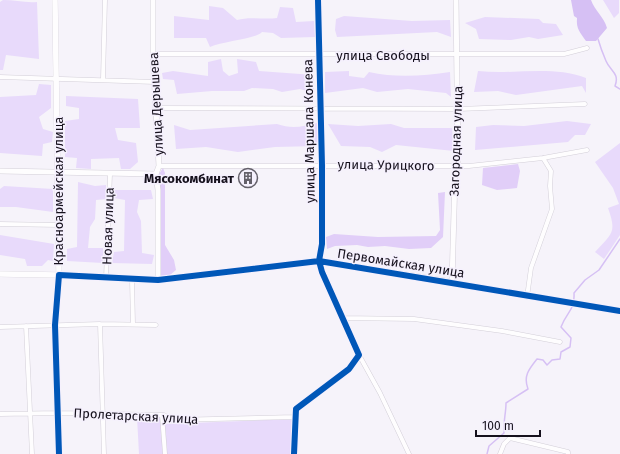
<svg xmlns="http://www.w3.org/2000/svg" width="620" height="454" font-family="'Fira Sans',sans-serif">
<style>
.green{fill:#e8dafb}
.forest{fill:#e1cef8}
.water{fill:#d6c0f4}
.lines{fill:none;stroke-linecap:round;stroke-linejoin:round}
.stream{stroke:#d6c0f4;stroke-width:1.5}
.minor-casing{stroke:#d3cfd8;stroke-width:5}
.tertiary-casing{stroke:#d3cfd8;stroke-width:6}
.secondary-casing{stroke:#d3cfd8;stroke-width:6}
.minor{stroke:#fefdfe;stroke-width:4}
.tertiary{stroke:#fefdfe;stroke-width:5}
.secondary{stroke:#fefdfe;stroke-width:5.5}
.cycleway-casing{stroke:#f5f0fd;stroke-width:8}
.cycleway{stroke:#0057b8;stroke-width:6}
.labels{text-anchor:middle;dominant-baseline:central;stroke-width:3;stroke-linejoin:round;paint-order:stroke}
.street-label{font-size:13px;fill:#16111d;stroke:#f5f0fd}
.poi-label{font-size:13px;font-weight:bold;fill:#16111d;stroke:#f5f0fd;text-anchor:end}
</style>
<rect width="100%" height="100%" fill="#f6f3fa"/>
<!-- green -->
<path class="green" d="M 3,0 C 15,0 25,3 37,2 L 39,59 L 6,55 L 3,70 L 0,70 L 0,2 Z
M 603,0 L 619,0 L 619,13 L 614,18 Z
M 209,6 L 223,8 L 237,20 C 250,16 264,20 277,18 L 280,7 L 293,8 L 296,22 L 314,21 L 315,37 L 281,38 L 273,33 L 262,32 C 256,39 223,41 210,47 L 206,38 L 174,38 L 174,16 L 209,20 Z
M 344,16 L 412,21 L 450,20 L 451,37 L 437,32 L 337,37 L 335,30 L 336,19 Z
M 485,17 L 539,19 L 543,23 L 556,24 L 563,35 L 538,39 L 529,37 L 511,40 L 479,39 L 476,29 L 465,23 Z
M 221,59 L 223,71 L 229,76 L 238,73 L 237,59 L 256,62 L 259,71 L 314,75 L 314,93 L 300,89 L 282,92 L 273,89 L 252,88 L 244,91 L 212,91 L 177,94 L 174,80 L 163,79 L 162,73 L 173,71 L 208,76 L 208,62 Z
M 349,71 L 349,76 L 364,78 L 369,72 C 395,78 424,76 450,72 L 451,97 L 446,93 L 408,89 L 377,92 L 363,88 L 325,93 L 325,72 Z
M 478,71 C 514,75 552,65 586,78 L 586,93 L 582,86 L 516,95 L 498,91 L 474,92 Z
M 39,84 L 51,85 L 51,108 L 39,117 L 43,129 L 53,132 L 52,142 L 43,144 L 42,156 L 0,153 L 0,97 L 36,95 Z
M 66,96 L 138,99 L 140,128 L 115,128 L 118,140 L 136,143 L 138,162 L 130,169 L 121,169 L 119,158 L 91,159 L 91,169 L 76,168 L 77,158 L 65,157 L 65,121 L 79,119 L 79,108 L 66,106 Z
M 567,121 L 591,124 L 585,135 L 575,135 L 568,142 L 475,150 L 476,127 L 493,125 L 524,126 Z
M 317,123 L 318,146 L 275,147 L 238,152 L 206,147 L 176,149 L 174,125 L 190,130 L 277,124 C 291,129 302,127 317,123 Z
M 328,124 L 358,126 L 391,124 L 404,128 L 452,128 L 454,151 L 396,145 L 382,152 L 370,147 L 341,146 Z
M 620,143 L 620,235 L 604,259 L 595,252 C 612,233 617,233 608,208 L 619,204 L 613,188 L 595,162 Z
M 78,182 L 95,186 L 106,185 L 106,199 L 96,200 L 95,219 L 90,227 L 88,248 L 103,248 L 103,263 L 67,261 L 67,249 L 77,247 Z
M 4,186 L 53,189 L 53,212 L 16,207 L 0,207 L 0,189 Z
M 113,190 L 151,190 L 153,199 L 139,200 L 137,212 L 141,221 L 142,253 L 154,255 L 152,264 L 112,263 L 114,252 L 124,251 L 125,200 L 114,198 Z
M 0,235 L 54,244 L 53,261 L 48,260 L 42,266 L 27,266 L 25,259 L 0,255 Z
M 137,417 L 164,417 L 165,424 L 293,419 L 292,454 L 139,454 Z"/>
<!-- forest -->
<path class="forest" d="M 518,164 L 520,171 L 517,188 L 497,190 L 482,185 L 483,168 Z
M 163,168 L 165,173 L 165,245 L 174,260 L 176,270 L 170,275 L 160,277 L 159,174 Z
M 445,192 L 443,237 L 431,248 L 409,249 L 385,246 L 368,247 L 357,245 L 335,246 L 327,249 L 326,237 L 334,234 L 378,237 L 436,236 L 440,230 L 438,193 Z"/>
<!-- water -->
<path class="water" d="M 571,0 L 591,0 C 595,11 604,17 607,28 L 596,41 L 586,41 C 580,32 576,29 577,18 L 574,16 Z"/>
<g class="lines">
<!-- stream -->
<path class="stream" d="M 598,39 C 600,46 603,54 606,61 C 610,71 620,73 615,86 L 620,89
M 487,454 L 489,446 L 504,433 C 503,422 506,414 506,403 L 528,389 C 523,376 529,369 537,359 L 543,360 L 547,365 L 552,360 L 560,359 L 561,352 L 570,347 L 571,338 L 561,327 C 567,311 575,311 574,293 L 585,280 L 599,270 L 620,239"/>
<defs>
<path id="minor" d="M 153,54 L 564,54 L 587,48
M 0,77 L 155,82
M 103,79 L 105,0
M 156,108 L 459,109 L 585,104
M 159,166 L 469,166 L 543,158 L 587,150
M 0,224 L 59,225
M 59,275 L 55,325 L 59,454
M 106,278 L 110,174
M 132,280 L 133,324
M 452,282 L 620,311
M 527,297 L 531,268 L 552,209 L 550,186 L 551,171 L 543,158
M 342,318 L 414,319 L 502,331 L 560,342
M 100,324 L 104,454
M 26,326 L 32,454
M 0,327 L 100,324 L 156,325
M 359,355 L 380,393 L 409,454
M 0,414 L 58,413 L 164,415 L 171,420 L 295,417
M 162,415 L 165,454
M 294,454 L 296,409 L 349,369 L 359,355 L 322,272 L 319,261 L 322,244 L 322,165 L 318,0
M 500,454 L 504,444 L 510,438 L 568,452 L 568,454"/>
<path id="tertiary" d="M 153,0 L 153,54 L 159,166 L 156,174 L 158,190 L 158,280
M 0,171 L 156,174
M 59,275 L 158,280 L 319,261 L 452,282 L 455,176 L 458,166 L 456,0"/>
<path id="secondary" d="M 0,274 L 59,275 L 55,0"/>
</defs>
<!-- minor casing -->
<use href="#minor" class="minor-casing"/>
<!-- tertiary casing -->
<use href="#tertiary" class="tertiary-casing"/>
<!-- secondary casing -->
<use href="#secondary" class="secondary-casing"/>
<!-- minor -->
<use href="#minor" class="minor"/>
<!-- tertiary -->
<use href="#tertiary" class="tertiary"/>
<!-- secondary -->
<use href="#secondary" class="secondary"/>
<defs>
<path id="cycleway" d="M 59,454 L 55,325 L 59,275 L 158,280 L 319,261 L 620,311
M 294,454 L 296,409 L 349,369 L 359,355 L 322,272 L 319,261 L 322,244 L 322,165 L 318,0"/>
</defs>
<!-- cycleway casing -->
<use href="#cycleway" class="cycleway-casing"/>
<!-- cycleway -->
<use href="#cycleway" class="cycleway"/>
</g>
<!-- icons -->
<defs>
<symbol id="building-ring" viewBox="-11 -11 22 22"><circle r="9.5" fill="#f5f0fd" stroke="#64606a" stroke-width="1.5"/><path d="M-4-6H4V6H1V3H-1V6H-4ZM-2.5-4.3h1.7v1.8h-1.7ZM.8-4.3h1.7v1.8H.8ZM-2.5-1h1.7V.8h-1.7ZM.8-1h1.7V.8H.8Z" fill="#64606a"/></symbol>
</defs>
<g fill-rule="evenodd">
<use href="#building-ring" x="237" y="167" width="22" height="22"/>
</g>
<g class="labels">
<!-- street labels -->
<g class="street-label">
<text x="383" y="55">улица Свободы</text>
<text transform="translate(156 104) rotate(-93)">улица Дерышева</text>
<text transform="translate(309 131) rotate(-91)">улица Маршала Конева</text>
<text transform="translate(456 141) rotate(-88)">Загородная улица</text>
<text transform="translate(386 165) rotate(1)">улица Урицкого</text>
<text transform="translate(58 191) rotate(-90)">Красноармейская улица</text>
<text transform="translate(108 226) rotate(-88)">Новая улица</text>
<text transform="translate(401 263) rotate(9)">Первомайская улица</text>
<text transform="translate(136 416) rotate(3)">Пролетарская улица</text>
</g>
<!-- poi labels -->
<g class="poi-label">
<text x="234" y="178">Мясокомбинат</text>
</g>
</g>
<!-- scale -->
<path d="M476 430v6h64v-6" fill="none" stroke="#16111d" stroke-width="2"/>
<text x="482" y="430" font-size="12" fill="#16111d" stroke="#f5f0fd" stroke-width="3" paint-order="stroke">100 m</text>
</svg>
